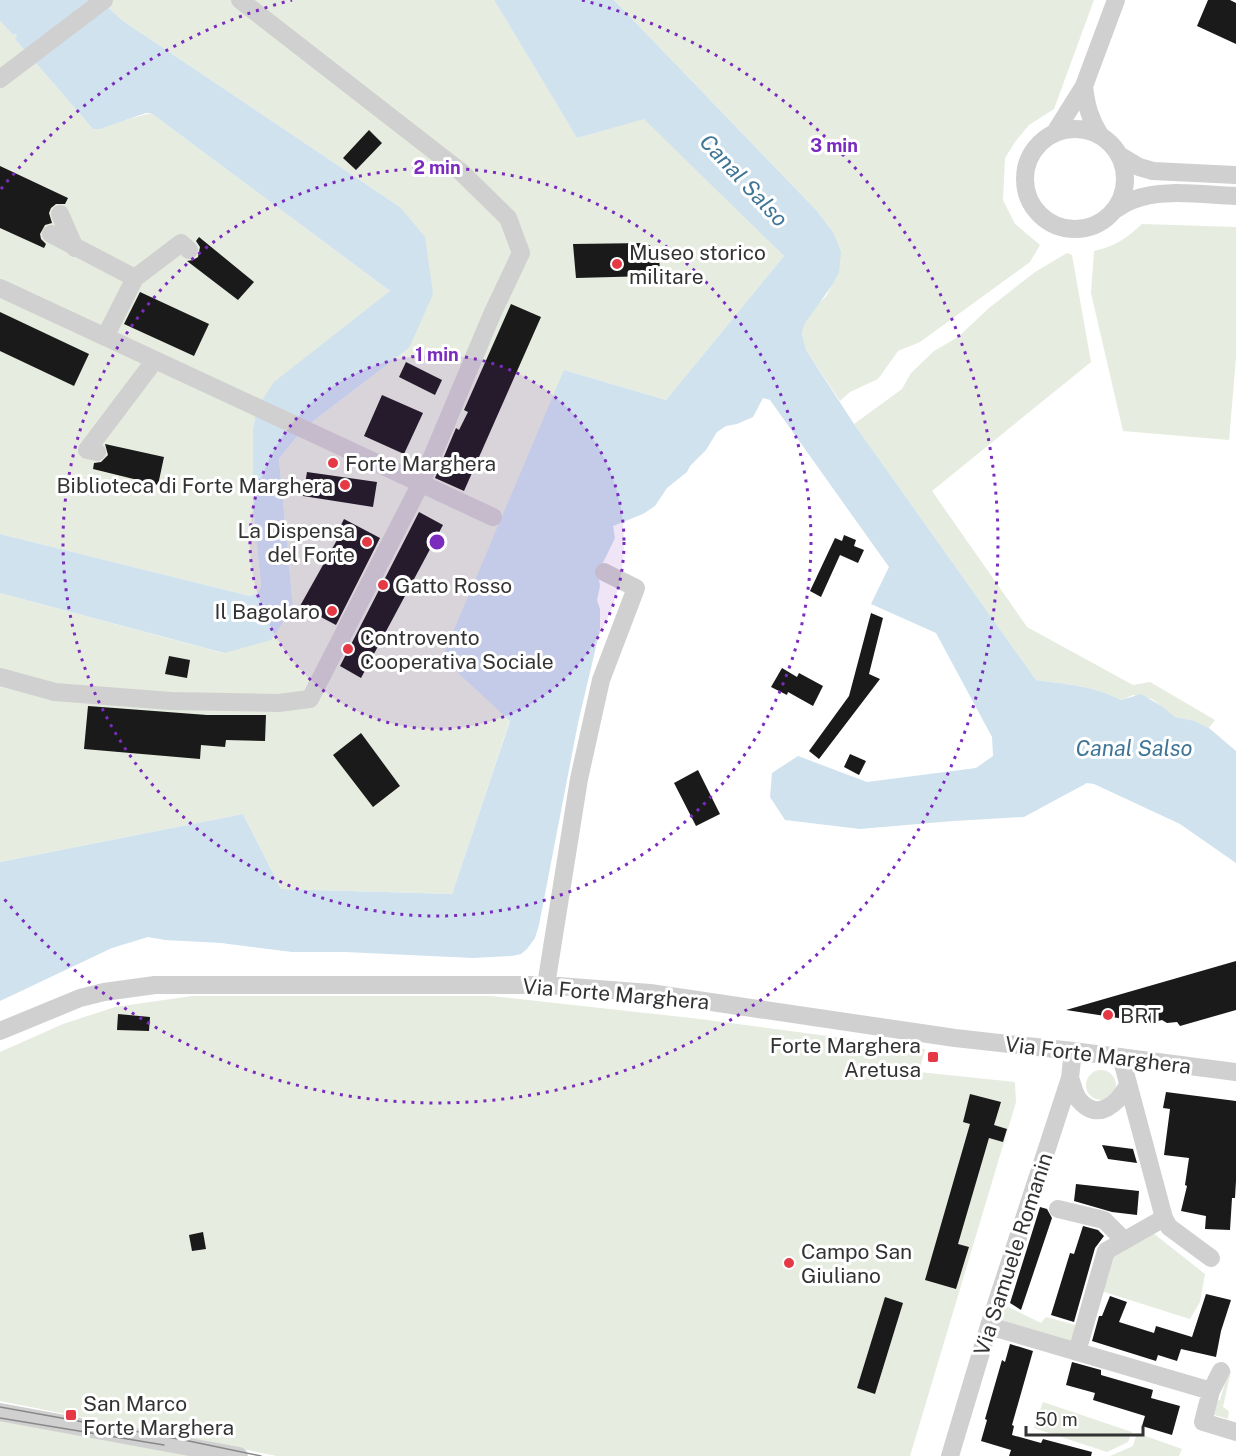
<svg xmlns="http://www.w3.org/2000/svg" width="1236" height="1456" font-family="'Public Sans',sans-serif">
<style>
.green{fill:#e6ecdf}
.water{fill:#cfe2ee}
.building{fill:#1a1a1a}
.lines{fill:none;stroke-linecap:round;stroke-linejoin:round}
.minor{stroke:#d0d0d0;stroke-width:18}
.tram{stroke:#888;stroke-width:1.5}
.ring{fill:none;stroke:#7b2cbf;stroke-width:3;stroke-dasharray:3 6}
.poi-dot{fill:#e63946;stroke:#fff;stroke-width:2}
.labels{text-anchor:middle;dominant-baseline:central;stroke-width:6;stroke-linejoin:round;paint-order:stroke}
.poi-label{font-size:21px;fill:#333;stroke:#fff;text-anchor:start}
.street-label{font-size:21px;fill:#333;stroke:#fff}
.water-label{font-size:22px;font-style:italic;fill:#3f7597;stroke:#fff}
.centre{fill:#7b2cbf;stroke:#fff;stroke-width:3}
.ring-label{font-size:18px;text-anchor:middle;font-weight:bold;fill:#7b2cbf;stroke:#fff;stroke-width:6;stroke-linejoin:round;paint-order:stroke}
</style>
<rect width="100%" height="100%" fill="#fff"/>
<!-- green -->
<path class="green" d="M 100,0 L 494,0 L 577,138 L 644,118 L 784,256 L 666,400 L 564,370 L 510,720 L 452,894 L 281,889 L 243,814 L 0,862 L 0,593 L 223,653 L 293,607 L 279,459 L 303,429 L 409,348 L 400,207 L 123,21 Z
M 614,0 L 1094,0 L 1054,109 L 1029,125 L 1015,142 L 1005,158 L 1003,200 L 1015,224 L 1040,245 L 1030,262 L 920,342 L 898,351 L 878,379 L 850,392 L 840,401 L 806,350 L 802,333 L 805,322 L 815,307 L 826,296 L 839,273 L 833,232 L 817,211 Z
M 0,21 L 13,35 L 16,34 L 18,36 L 15,39 L 93,129 L 151,113 L 390,291 L 257,408 L 253,428 L 253,505 L 261,586 L 258,593 L 250,596 L 0,534 Z
M 1142,224 L 1236,227 L 1236,358 L 1229,440 L 1123,431 L 1091,293 L 1094,251 C 1114,247 1127,238 1142,224 Z
M 1067,253 L 1072,255 L 1091,362 L 932,491 L 1027,627 L 1133,685 L 1150,682 L 1215,720 L 1209,728 L 1195,721 L 1175,717 L 1152,699 L 1133,695 L 1121,700 C 1095,686 1065,684 1036,680 L 854,424 L 902,389 L 911,373 L 934,351 L 958,337 L 989,308 L 1035,272 Z
M 192,996 L 491,996 L 700,1019 L 925,1049 L 919,1072 L 1015,1082 L 1016,1102 L 910,1456 L 277,1456 L 0,1401 L 0,1052 L 63,1024 L 115,1007 Z
M1086 1085a15 15 0 1 1 30 0a15 15 0 1 1-30 0Z
M 1148,1229 L 1205,1274 L 1200,1302 L 1190,1319 L 1098,1290 L 1108,1254 Z
M 1000,1303 L 1041,1323 L 1046,1317 L 1079,1326 L 1073,1347 L 994,1322 Z
M 1229,1370 L 1231,1371 L 1223,1407 L 1229,1411 L 1228,1419 L 1208,1413 L 1211,1402 L 1220,1400 Z
M 1043,1402 L 1132,1432 L 1128,1442 L 1107,1452 L 1034,1428 Z
M 0,1420 L 200,1456 L 0,1456 Z
M 1137,1433 L 1182,1449 L 1179,1456 L 1110,1456 L 1133,1446 Z"/>
<!-- water -->
<path class="water" d="M 0,0 L 100,0 L 123,21 L 400,207 L 425,237 L 433,294 L 409,348 L 303,429 L 279,459 L 293,607 L 271,640 L 224,653 L 0,593 L 0,534 L 250,596 L 258,593 L 261,586 L 253,505 L 253,428 L 257,408 L 274,382 L 390,291 L 151,113 L 146,113 L 100,129 L 93,129 L 15,39 L 17,36 L 16,34 L 13,35 L 0,21 Z
M 494,0 L 614,0 L 817,211 L 833,232 L 841,252 L 839,273 L 833,284 L 805,323 L 802,333 L 806,350 L 854,424 L 1036,680 C 1065,684 1095,686 1121,700 L 1141,694 L 1163,707 L 1175,717 L 1195,721 L 1209,728 L 1236,751 L 1236,863 L 1180,824 L 1094,784 L 1087,783 L 1024,817 L 953,821 L 860,829 L 785,820 L 770,797 L 772,773 L 798,756 L 867,782 L 976,768 L 993,756 L 992,737 L 936,633 L 871,604 L 889,567 L 770,400 L 763,398 L 753,417 L 737,424 L 726,426 L 717,432 L 706,450 L 690,466 L 687,472 L 667,488 L 655,506 L 643,514 L 613,526 L 615,538 L 598,573 L 600,586 L 597,600 L 600,609 L 600,630 L 578,723 L 539,925 L 535,938 L 527,949 L 521,954 L 512,956 L 473,958 L 345,952 L 292,952 L 221,943 L 165,940 L 148,937 L 112,948 L 0,1001 L 0,862 L 243,814 L 281,889 L 452,894 L 510,721 L 442,658 L 564,370 L 666,400 L 784,256 L 644,119 L 577,138 Z"/>
<!-- building -->
<path class="building" d="M 1208,0 L 1230,0 L 1236,3 L 1236,44 L 1197,26 Z
M 369,130 L 382,143 L 356,170 L 343,158 Z
M 0,166 L 68,198 L 65,204 L 56,204 L 51,208 L 49,213 L 52,223 L 45,225 L 40,234 L 41,239 L 46,244 L 44,248 L 0,228 Z
M 199,237 L 254,282 L 238,300 L 187,261 L 193,260 L 198,257 L 200,247 L 196,241 Z
M 646,243 L 657,250 L 659,259 L 660,269 L 650,276 L 576,278 L 573,244 Z
M 140,292 L 209,324 L 194,356 L 124,324 Z
M 511,304 L 541,317 L 464,491 L 435,478 L 456,428 L 459,430 L 468,412 L 464,410 Z
M 0,312 L 89,354 L 74,386 L 0,351 Z
M 406,362 L 442,380 L 435,395 L 399,377 Z
M 382,395 L 423,413 L 404,454 L 364,436 Z
M 105,444 L 164,457 L 158,485 L 93,469 L 94,463 L 101,462 L 108,455 Z
M 307,472 L 377,482 L 373,507 L 303,496 Z
M 419,512 L 443,525 L 361,678 L 340,666 Z
M 344,519 L 380,538 L 336,625 L 300,606 L 337,540 L 334,539 Z
M 844,535 L 856,540 L 854,546 L 864,550 L 858,563 L 840,555 L 821,597 L 810,591 L 835,538 L 842,541 Z
M 871,613 L 883,618 L 869,674 L 880,679 L 819,759 L 809,751 L 849,696 Z
M 169,656 L 190,660 L 187,678 L 165,674 Z
M 782,668 L 797,677 L 799,673 L 823,686 L 813,706 L 788,692 L 787,695 L 771,687 Z
M 88,706 L 207,715 L 266,715 L 265,741 L 226,740 L 225,747 L 201,745 L 200,759 L 84,749 Z
M 361,733 L 400,786 L 373,807 L 333,755 Z
M 850,754 L 866,761 L 859,775 L 844,767 Z
M 698,770 L 720,814 L 696,826 L 674,783 Z
M 1236,961 L 1236,1010 L 1180,1026 L 1177,1022 L 1167,1023 L 1162,1020 L 1151,1023 L 1066,1010 Z
M 118,1014 L 150,1017 L 149,1031 L 117,1030 Z
M 1166,1092 L 1236,1101 L 1236,1181 L 1235,1198 L 1232,1198 L 1230,1230 L 1205,1229 L 1206,1216 L 1181,1211 L 1187,1186 L 1185,1185 L 1189,1158 L 1164,1155 L 1170,1109 L 1163,1108 Z
M 970,1094 L 1001,1102 L 994,1125 L 1007,1129 L 1003,1142 L 989,1138 L 958,1244 L 969,1247 L 956,1289 L 925,1280 L 970,1124 L 963,1122 Z
M 1102,1145 L 1133,1149 L 1137,1163 L 1108,1159 Z
M 1076,1184 L 1139,1191 L 1137,1215 L 1112,1212 L 1074,1201 Z
M 1040,1207 L 1047,1209 L 1052,1218 L 1021,1310 L 1010,1303 Z
M 1083,1226 L 1098,1230 L 1104,1236 L 1095,1248 L 1074,1322 L 1051,1315 L 1070,1253 L 1074,1254 Z
M 203,1232 L 206,1249 L 192,1251 L 189,1235 Z
M 1206,1294 L 1231,1300 L 1221,1331 L 1216,1357 L 1181,1349 L 1177,1361 L 1158,1355 L 1156,1361 L 1092,1341 L 1099,1316 L 1102,1316 L 1110,1296 L 1127,1302 L 1119,1322 L 1154,1333 L 1156,1326 L 1192,1337 Z
M 885,1297 L 903,1303 L 875,1394 L 857,1388 Z
M 1010,1344 L 1033,1351 L 1012,1425 L 1014,1426 L 1012,1435 L 1041,1443 L 1043,1439 L 1092,1452 L 1091,1456 L 1009,1456 L 1011,1450 L 981,1441 L 987,1420 L 985,1419 L 1002,1360 L 1005,1362 Z
M 1072,1362 L 1101,1370 L 1101,1375 L 1153,1390 L 1151,1398 L 1180,1406 L 1172,1435 L 1142,1426 L 1145,1416 L 1093,1400 L 1095,1393 L 1066,1385 Z"/>
<g class="lines">
<!-- minor -->
<path class="minor" d="M 0,79 L 104,0
M 1084,86 C 1086,105 1090,119 1100,135
M1025 179a50 50 0 1 1 100 0a50 50 0 1 1-100 0Z
M 1054,134 L 1084,86 L 1116,0
M 1119,155 L 1139,167 L 1153,171 L 1236,175
M 1116,209 C 1121,206 1127,202 1133,200 C 1160,188 1206,195 1236,196
M 60,214 L 75,248
M 51,234 L 135,278 L 105,337
M 135,278 L 181,243 L 189,250
M 0,288 L 493,517
M 97,452 L 87,450 L 155,360
M 0,677 L 55,692 L 171,701 L 278,703 L 310,699 L 421,483 L 493,312 L 521,253 L 508,218 L 460,171 L 240,0
M 546,985 L 579,779 L 601,680 L 636,588 L 604,572
M 0,1031 L 80,998 L 104,992 L 155,985 L 546,985 L 650,993 L 955,1038 L 1073,1051 L 1236,1072
M 1121,1057 L 1164,1218 L 1169,1227 L 1211,1258
M 1070,1078 C 1073,1085 1074,1094 1079,1100 C 1098,1123 1118,1103 1128,1085
M 1058,1209 L 1104,1220 L 1124,1240
M 989,1326 L 1211,1391
M 1077,1352 L 1106,1251 L 1164,1218
M 1221,1371 L 1211,1391 L 1203,1422 L 1236,1432
M 0,1412 L 239,1456
M 950,1456 L 989,1326 L 1070,1078 L 1073,1051"/>
<!-- tram -->
<path class="tram" d="M 0,1407 L 184,1440 L 261,1456
M 0,1418 L 164,1445"/>
</g>
<!-- distance rings -->
<circle cx="437" cy="542" r="187" fill="#7b2cbf" fill-opacity=".12"/>
<g class="ring">
<circle cx="437" cy="542" r="187"/>
<circle cx="437" cy="542" r="374"/>
<path d="M1 189A561 561 0 0 1 292 0M582 0A561 561 0 1 1 1 895"/>
</g>
<!-- markers -->
<g class="poi-dot">
<circle cx="617" cy="264" r="6"/>
<circle cx="333" cy="463" r="6"/>
<circle cx="345" cy="485" r="6"/>
<circle cx="367" cy="542" r="6"/>
<circle cx="383" cy="585" r="6"/>
<circle cx="332" cy="611" r="6"/>
<circle cx="348" cy="649" r="6"/>
<circle cx="1108" cy="1015" r="6"/>
<rect x="927" y="1051" width="12" height="12" rx="3"/>
<circle cx="789" cy="1263" r="6"/>
<rect x="65" y="1409" width="12" height="12" rx="3"/>
</g>
<g class="labels">
<!-- poi labels -->
<g class="poi-label">
<text x="629" y="252">Museo storico<tspan x="629" dy="24">militare</tspan></text>
<text x="345" y="463">Forte Marghera</text>
<text x="333" y="485" text-anchor="end">Biblioteca di Forte Marghera</text>
<text x="355" y="530" text-anchor="end">La Dispensa<tspan x="355" dy="24">del Forte</tspan></text>
<text x="395" y="585">Gatto Rosso</text>
<text x="320" y="611" text-anchor="end">Il Bagolaro</text>
<text x="360" y="637">Controvento<tspan x="360" dy="24">Cooperativa Sociale</tspan></text>
<text x="1120" y="1015">BRT</text>
<text x="921" y="1045" text-anchor="end">Forte Marghera<tspan x="921" dy="24">Aretusa</tspan></text>
<text x="801" y="1251">Campo San<tspan x="801" dy="24">Giuliano</tspan></text>
<text x="83" y="1403">San Marco<tspan x="83" dy="24">Forte Marghera</tspan></text>
</g>
<!-- street labels -->
<g class="street-label">
<text transform="translate(616 994) rotate(5)">Via Forte Marghera</text>
<text transform="translate(1098 1055) rotate(7)">Via Forte Marghera</text>
<text transform="translate(1013 1254) rotate(-72)">Via Samuele Romanin</text>
</g>
<!-- water labels -->
<g class="water-label">
<text transform="translate(744 180) rotate(47)">Canal Salso</text>
<text x="1134" y="748">Canal Salso</text>
</g>
</g>
<circle cx="437" cy="542" r="9" class="centre"/>
<g class="ring-label">
<text x="834" y="152">3 min</text>
<text x="437" y="174">2 min</text>
<text x="437" y="361">1 min</text>
</g>
<!-- scale -->
<path d="M1026 1426v9h117v-9" fill="none" stroke="#333333" stroke-width="3"/>
<text x="1035" y="1426" font-size="18" fill="#333333" stroke="#ffffff" stroke-width="4.5" paint-order="stroke">50 m</text>
</svg>
